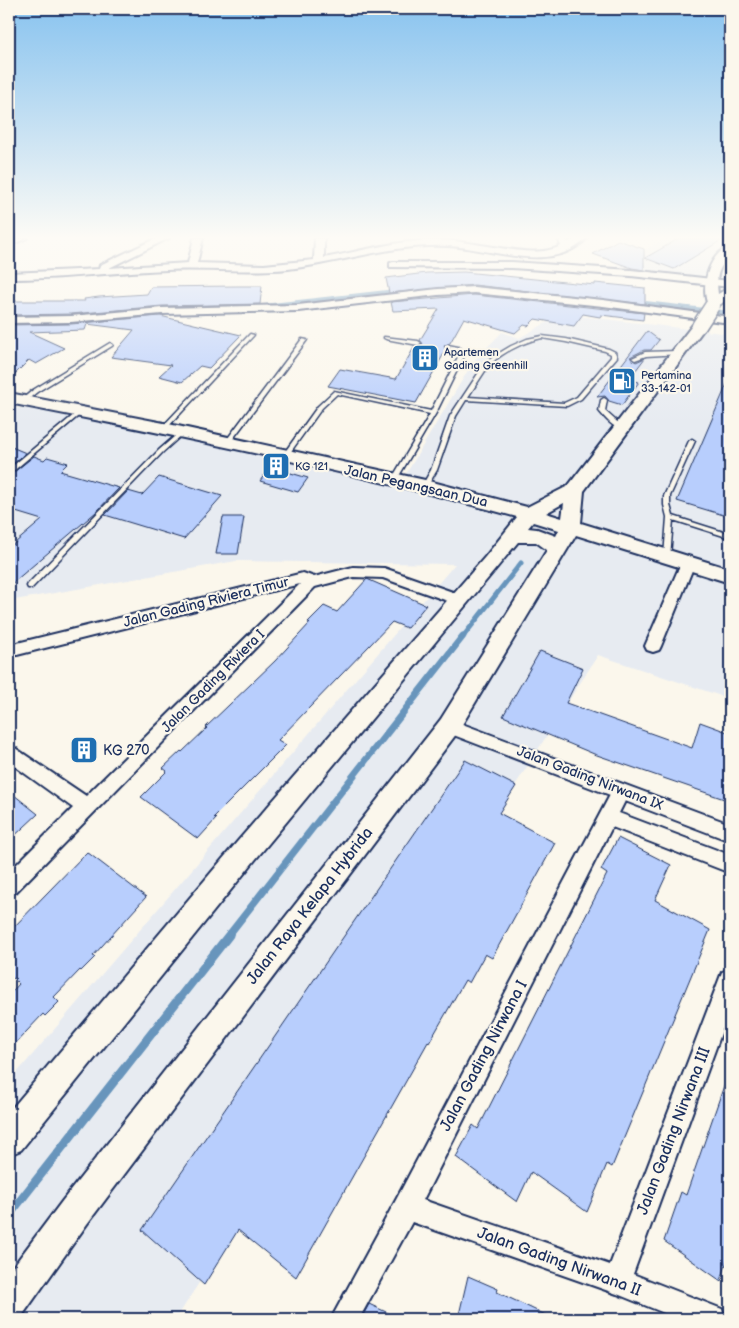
<svg xmlns="http://www.w3.org/2000/svg" width="739" height="1328" font-family="'Balsamiq Sans',sans-serif">
<style>
.built{fill:#e7ebf1}
.lines{fill:none;stroke-linecap:round;stroke-linejoin:round}
.stream-far3{stroke:#6795bc;stroke-width:4}
.stream-far2{stroke:#6795bc;stroke-width:5}
.stream-far1{stroke:#6795bc;stroke-width:7}
.stream{stroke:#6795bc;stroke-width:9}
.building{fill:#b8cefd;stroke:#1b2f5e}
.service-casing{stroke:#1b2f5e;stroke-width:3}
.minor-casing{stroke:#1b2f5e;stroke-width:4}
.tertiary-casing{stroke:#1b2f5e;stroke-width:4}
.secondary-casing{stroke:#1b2f5e;stroke-width:4}
.service{fill:#fbf7ec;fill-rule:evenodd}
.minor{fill:#fbf7ec;fill-rule:evenodd}
.tertiary{fill:#fbf7ec;fill-rule:evenodd}
.secondary{fill:#fbf7ec;fill-rule:evenodd}
.secondary-bridge-casing{stroke:#1b2f5e;stroke-width:17;stroke-linecap:butt}
.secondary-bridge{stroke:#fbf7ec;stroke-width:14}
.labels{text-anchor:middle;dominant-baseline:central;stroke-width:4.5;stroke-linejoin:round;paint-order:stroke}
.far-poi-label{font-size:11px;fill:#1b2f5e;stroke:#fbf7ec;text-anchor:start}
.street-label{font-size:14px;fill:#1b2f5e;stroke:#fbf7ec}
.poi-label{font-size:14px;fill:#1b2f5e;stroke:#fbf7ec;text-anchor:start}
.near-street-label{font-size:16px;fill:#1b2f5e;stroke:#fbf7ec}
</style>
<rect width="100%" height="100%" fill="#fbf7ec"/>
<filter id="ink" filterUnits="userSpaceOnUse"><feTurbulence type="fractalNoise" baseFrequency=".02" numOctaves="2"/><feDisplacementMap in="SourceGraphic" scale="10" xChannelSelector="R" yChannelSelector="G"/><feConvolveMatrix kernelMatrix="1 2 1 2 8 2 1 2 1" color-interpolation-filters="sRGB"/></filter>
<g filter="url(#ink)">
<!-- built -->
<path class="built" d="M 666,238 L 730,238 L 730,281 L 616,266 Z
M 562,314 L 730,334 L 730,699 L 598,655 L 176,1319 L 9,1319 L 9,1082 L 455,564 L 236,561 L 9,601 L 9,407 L 166,424 L 400,484 L 473,362 L 502,332 L 519,338 Z"/>
<g class="lines">
<!-- stream-far3 -->
<path class="stream-far3" d="M 438,288 L 471,286 L 545,293
M 637,302 L 730,313
M 254,307 L 396,291
M 176,308 L 211,307"/>
<!-- stream-far2 -->
<path class="stream-far2" d="M 462,638 L 521,563"/>
<!-- stream-far1 -->
<path class="stream-far1" d="M 228,936 L 463,636"/>
<!-- stream -->
<path class="stream" d="M 9,1215 L 229,935"/>
</g>
<!-- building -->
<path class="building" d="M 680,238 L 725,238 L 674,269 L 645,258 Z
M 618,240 L 644,249 L 644,270 L 632,268 L 593,254 Z
M 464,272 L 595,285 L 595,283 L 645,288 L 645,304 L 474,285 L 389,293 L 386,278 L 427,273 Z
M 237,286 L 262,286 L 260,304 L 162,306 L 71,314 L 9,315 L 9,301 L 85,301 L 84,299 L 99,297 L 147,294 L 151,287 Z
M 474,295 L 644,313 L 643,320 L 601,315 L 600,317 L 583,314 L 574,326 L 535,319 L 528,326 L 524,325 L 515,333 L 464,318 L 450,343 L 444,346 L 446,350 L 416,403 L 328,386 L 340,369 L 396,379 L 415,346 L 423,344 L 420,340 L 439,309 L 393,311 L 391,302 Z
M 160,316 L 241,335 L 209,368 L 200,366 L 182,382 L 159,376 L 171,365 L 111,357 L 134,330 L 87,324 L 85,330 L 29,332 L 64,348 L 36,364 L 29,360 L 9,380 L 9,325 L 71,324 Z
M 647,331 L 659,340 L 651,350 L 644,350 L 630,357 L 636,362 L 645,358 L 629,379 L 639,382 L 622,405 L 609,401 L 605,396 L 597,397 Z
M 730,377 L 730,517 L 677,501 Z
M 9,446 L 26,453 L 9,467 Z
M 34,456 L 44,460 L 47,457 L 68,463 L 60,471 L 119,488 L 96,512 L 9,586 L 9,548 L 42,520 L 9,510 L 9,476 Z
M 270,467 L 308,478 L 298,492 L 260,481 Z
M 159,477 L 222,496 L 184,539 L 105,515 L 128,491 L 142,495 Z
M 223,517 L 244,517 L 238,554 L 216,554 Z
M 367,579 L 426,605 L 407,628 L 392,622 L 369,646 L 278,740 L 286,745 L 214,817 L 216,819 L 198,839 L 141,797 L 167,771 L 163,768 L 181,751 L 182,752 L 207,728 L 206,727 L 275,661 L 310,623 L 308,622 L 324,606 L 337,612 Z
M 540,651 L 583,668 L 566,703 L 692,748 L 700,722 L 730,733 L 730,801 L 594,754 L 503,716 Z
M 465,760 L 516,786 L 499,813 L 555,843 L 492,958 L 485,954 L 469,983 L 465,980 L 429,1043 L 428,1042 L 296,1277 L 238,1230 L 204,1285 L 142,1230 Z
M 9,791 L 38,814 L 9,841 Z
M 618,838 L 671,865 L 655,900 L 710,930 L 612,1167 L 607,1164 L 587,1212 L 531,1172 L 517,1202 L 456,1157 L 473,1125 L 478,1129 L 607,874 L 601,870 Z
M 87,852 L 146,897 L 93,956 L 95,957 L 81,971 L 80,970 L 54,997 L 59,1002 L 45,1016 L 43,1014 L 9,1050 L 9,995 L 19,984 L 9,974 L 9,932 Z
M 727,1077 L 730,1077 L 730,1251 L 721,1281 L 664,1241 L 681,1192 L 686,1195 Z
M 468,1276 L 498,1289 L 497,1292 L 554,1319 L 458,1319 Z
M 369,1304 L 401,1319 L 361,1319 Z"/>
<g class="lines">
<defs>
<path id="service" d="M 250,334 L 254,335 L 166,429 L 162,429 L 162,427 Z
M 542,336 L 566,339 L 609,349 L 615,352 L 617,357 L 581,399 L 567,406 L 466,400 L 456,416 L 437,470 L 427,487 L 423,487 L 422,486 L 431,470 L 450,416 L 485,363 L 496,355 L 511,346 L 527,339 ZM 542,338 L 566,342 L 605,351 L 611,354 L 611,357 L 577,397 L 564,403 L 468,397 L 489,365 C 504,352 523,342 542,338 Z
M 384,337 L 418,341 L 421,343 L 418,345 L 386,339 L 384,338 Z
M 302,339 L 307,340 L 229,444 L 225,444 L 225,442 Z
M 110,343 L 113,345 L 112,346 L 37,392 L 26,401 L 21,400 L 33,390 Z
M 448,345 L 458,347 L 466,352 L 436,413 L 396,481 L 392,481 L 391,480 L 430,414 L 337,394 L 322,408 L 287,457 L 283,457 L 282,456 L 318,406 L 334,391 L 431,411 L 460,353 L 455,349 L 446,348 L 446,346 Z
M 678,351 L 680,352 L 680,354 L 646,356 L 635,360 L 632,358 L 645,352 Z
M 604,398 L 607,400 L 605,411 L 623,427 L 623,429 C 614,429 605,418 599,411 L 601,400 Z
M 81,409 L 83,410 L 83,412 L 11,473 L 9,474 L 9,469 Z
M 182,430 L 184,431 L 184,433 L 163,452 L 32,588 L 28,588 L 27,586 L 28,584 L 159,450 Z
M 692,439 L 695,441 L 670,496 L 670,505 L 673,516 L 730,534 L 730,538 L 673,520 L 670,557 L 667,559 L 664,557 L 667,517 L 664,505 L 664,496 L 689,441 Z"/>
<path id="minor" d="M 14,238 L 27,238 L 9,246 L 9,240 Z
M 157,238 L 169,238 L 109,268 L 188,263 L 194,238 L 203,238 L 197,263 L 264,265 L 314,260 L 315,238 L 324,238 L 324,258 C 361,251 399,240 437,240 C 456,240 475,244 494,247 C 515,250 540,256 561,246 L 558,238 L 566,238 L 568,242 L 576,238 L 587,238 C 551,275 492,248 448,246 C 394,243 341,263 288,269 C 248,273 208,268 167,270 C 114,272 62,279 9,279 L 9,273 L 99,269 L 100,265 Z
M 393,262 L 512,262 L 631,270 L 730,281 L 730,287 L 631,276 L 512,268 L 390,267 L 390,263 Z
M 474,287 L 603,300 L 730,317 L 730,323 L 603,306 L 474,293 L 438,295 L 298,311 L 162,314 L 71,322 L 9,323 L 9,317 L 71,316 L 162,308 L 298,305 L 438,289 Z
M 688,558 L 693,559 L 695,563 L 661,646 L 659,650 L 653,652 L 647,650 L 645,646 L 681,563 L 683,559 Z
M 353,567 L 384,568 L 464,596 L 467,600 L 464,604 L 459,605 L 383,578 L 353,577 L 315,587 L 16,892 L 9,894 L 9,872 L 73,808 L 9,762 L 9,746 L 15,748 L 86,796 L 300,584 L 9,657 L 9,645 L 303,573 L 314,577 Z
M 449,719 L 730,824 L 730,841 L 625,801 L 619,813 L 730,855 L 730,873 L 612,827 L 423,1200 L 610,1265 L 719,980 L 722,972 L 730,969 L 730,1009 L 633,1274 L 722,1309 L 725,1319 L 679,1319 L 617,1294 L 412,1222 L 359,1319 L 331,1319 L 397,1198 L 610,795 L 443,731 L 440,726 L 443,721 Z"/>
<path id="tertiary" d="M 730,247 C 731,258 725,260 720,269 C 716,277 717,286 718,294 L 730,287 L 730,297 L 717,307 L 709,307 C 699,289 709,252 730,247 Z"/>
<path id="secondary" d="M 699,322 L 704,323 L 706,326 L 584,491 L 581,523 L 730,569 L 730,583 L 576,535 L 457,733 L 87,1224 L 22,1316 L 9,1319 L 9,1272 L 63,1200 L 441,719 L 547,550 L 536,542 L 518,542 L 255,860 L 21,1150 L 9,1155 L 9,1112 L 237,842 L 485,557 L 517,517 C 349,471 179,436 9,403 L 9,393 L 164,423 L 425,480 L 527,507 L 568,486 L 694,323 ZM 564,503 L 562,518 L 546,513 ZM 533,522 L 559,530 L 556,536 L 537,529 L 528,528 Z"/>
</defs>
<!-- service casing -->
<use href="#service" class="service-casing"/>
<!-- minor casing -->
<use href="#minor" class="minor-casing"/>
<!-- tertiary casing -->
<use href="#tertiary" class="tertiary-casing"/>
<!-- secondary casing -->
<use href="#secondary" class="secondary-casing"/>
<!-- service -->
<use href="#service" class="service"/>
<!-- minor -->
<use href="#minor" class="minor"/>
<!-- tertiary -->
<use href="#tertiary" class="tertiary"/>
<!-- secondary -->
<use href="#secondary" class="secondary"/>
<defs>
<path id="secondary-bridge" d="M 699,326 L 712,306"/>
</defs>
<!-- secondary-bridge casing -->
<use href="#secondary-bridge" class="secondary-bridge-casing"/>
<!-- secondary-bridge -->
<use href="#secondary-bridge" class="secondary-bridge"/>
</g>
</g>
<!-- sky -->
<linearGradient id="sky" x2="0" y2="1"><stop stop-color="#88c3ef"/><stop offset="0.56" stop-color="#fdfbf6"/><stop offset="1" stop-color="#fdfbf6" stop-opacity="0"/></linearGradient>
<rect width="739" height="424" fill="url(#sky)"/>
<!-- icons -->
<defs>
<symbol id="building-square" viewBox="-11 -11 22 22"><rect x="-9" y="-9" width="18" height="18" rx="4" fill="#1f6fb2" stroke="#fbf7ec"/><path d="M-4-6H4V6H1V3H-1V6H-4ZM-2.5-4.3h1.7v1.8h-1.7ZM.8-4.3h1.7v1.8H.8ZM-2.5-1h1.7V.8h-1.7ZM.8-1h1.7V.8H.8Z" fill="#fff"/></symbol>
<symbol id="fuel-square" viewBox="-11 -11 22 22"><rect x="-9" y="-9" width="18" height="18" rx="4" fill="#1f6fb2" stroke="#fbf7ec"/><path d="M-5.5-6h7V0h2V4h1.3V-2.5L3-4.5l.8-.8L6-3V5H2.5V1h-1V6h-7ZM-4.2-4.7v3.2H.2V-4.7Z" fill="#fff"/></symbol>
</defs>
<g fill-rule="evenodd">
<use href="#building-square" x="409" y="342" width="32" height="32"/>
<use href="#fuel-square" x="606" y="365" width="32" height="32"/>
<use href="#building-square" x="260" y="450" width="32" height="32"/>
<use href="#building-square" x="68" y="734" width="32" height="32"/>
</g>
<g class="labels">
<!-- far-poi labels -->
<g class="far-poi-label">
<text x="444" y="352">Apartemen<tspan x="444" dy="13">Gading Greenhill</tspan></text>
<text x="641" y="375">Pertamina<tspan x="641" dy="13">33-142-01</tspan></text>
<text x="295" y="466">KG 121</text>
</g>
<!-- street labels -->
<g class="street-label">
<text transform="translate(416 486) rotate(13)">Jalan Pegangsaan Dua</text>
<text transform="translate(206 602) rotate(-14)">Jalan Gading Riviera Timur</text>
<text transform="translate(213 681) rotate(-45)">Jalan Gading Riviera I</text>
<text transform="translate(590 778) rotate(21)">Jalan Gading Nirwana IX</text>
</g>
<!-- poi labels -->
<g class="poi-label">
<text x="103" y="750">KG 270</text>
</g>
<!-- near-street labels -->
<g class="near-street-label">
<text transform="translate(310 906) rotate(-52)">Jalan Raya Kelapa Hybrida</text>
<text transform="translate(484 1056) rotate(-62)">Jalan Gading Nirwana I</text>
<text transform="translate(674 1131) rotate(-69)">Jalan Gading Nirwana III</text>
<text transform="translate(559 1262) rotate(20)">Jalan Gading Nirwana II</text>
</g>
</g>
<!-- margin -->
<rect width="739" height="1328" fill="none" stroke="#fbf7ec" stroke-width="30"/>
<rect x="15" y="15" width="709" height="1298" fill="none" stroke="#1b2f5e" stroke-width="2" filter="url(#ink)"/>
</svg>
